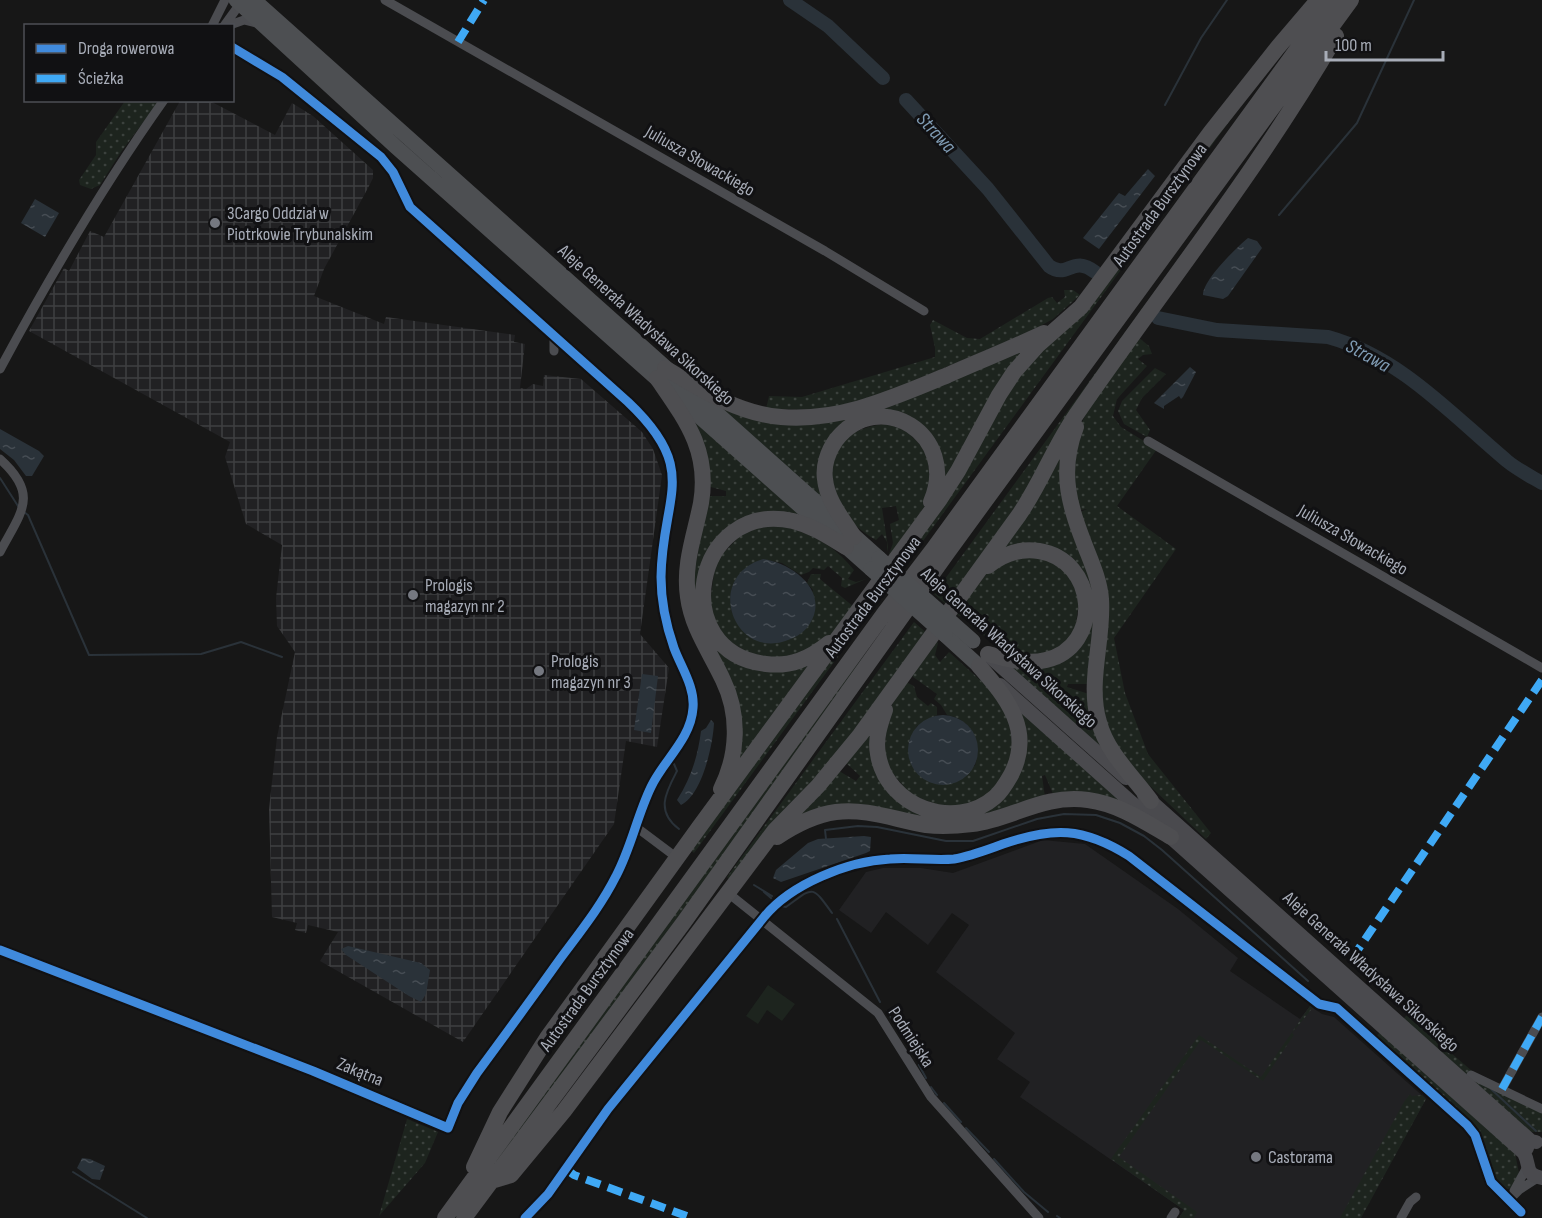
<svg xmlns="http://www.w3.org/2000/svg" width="1542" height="1218" font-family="'Sofia Sans Condensed',sans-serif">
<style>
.built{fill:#212123}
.industrial{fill:url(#industrial-grid)}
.grass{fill:url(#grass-dots)}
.green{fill:#1d241e}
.water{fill:url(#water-ripples)}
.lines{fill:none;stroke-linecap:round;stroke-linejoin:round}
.stream{stroke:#2a3239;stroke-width:2}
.river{stroke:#2a3239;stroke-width:14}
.street{stroke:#4b4c50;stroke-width:9}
.secondary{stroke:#4a4a4e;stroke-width:14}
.primary{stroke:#4d4f52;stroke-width:15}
.highway{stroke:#4e4e51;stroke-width:16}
.primary-bridge{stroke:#4d4f52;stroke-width:15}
.quiet{stroke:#3fa9f5;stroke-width:8;stroke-dasharray:15 8;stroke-linecap:butt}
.cycleway-casing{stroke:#111113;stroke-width:13}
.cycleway{stroke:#408adc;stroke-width:9}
.poi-dot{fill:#757880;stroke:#111113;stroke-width:2}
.labels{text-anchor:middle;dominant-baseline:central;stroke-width:6;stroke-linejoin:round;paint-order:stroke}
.street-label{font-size:18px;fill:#a8adb8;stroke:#111113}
.poi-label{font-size:18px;fill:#a8adb8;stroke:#111113;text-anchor:start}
.water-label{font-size:20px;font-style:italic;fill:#7f9bb3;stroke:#111113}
</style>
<defs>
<pattern id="industrial-grid" width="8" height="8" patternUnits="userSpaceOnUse" patternTransform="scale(1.5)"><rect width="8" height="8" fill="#212123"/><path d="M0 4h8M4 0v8" fill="none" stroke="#3e3f41"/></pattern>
<pattern id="grass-dots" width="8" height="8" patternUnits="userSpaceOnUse" patternTransform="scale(1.5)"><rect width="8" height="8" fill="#1d241e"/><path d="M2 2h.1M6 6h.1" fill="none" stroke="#3b413d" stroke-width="1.8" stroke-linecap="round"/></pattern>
<pattern id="water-ripples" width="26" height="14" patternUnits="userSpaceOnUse" patternTransform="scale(1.5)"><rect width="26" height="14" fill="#2a3239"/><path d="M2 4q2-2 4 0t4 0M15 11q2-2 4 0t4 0" fill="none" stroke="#464d54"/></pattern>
</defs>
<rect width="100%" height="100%" fill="#171717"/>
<!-- built -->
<path class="built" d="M 1043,840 L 1085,844 L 1178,909 L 1238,958 L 1230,971 L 1300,1019 L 1310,1006 L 1322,1014 L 1334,1017 L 1426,1099 L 1360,1218 L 1179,1218 L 1184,1210 L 1020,1097 L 1030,1082 L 997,1059 L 1015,1033 L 936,972 L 969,925 L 952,913 L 928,945 L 886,912 L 871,933 L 839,910 L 866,872 L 883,868 L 921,868 L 953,873 Z"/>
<!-- industrial -->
<path class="industrial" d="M 180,101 L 210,101 L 275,135 L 292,103 L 313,116 L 373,170 L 373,178 L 368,188 L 324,269 L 314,296 L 384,324 L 386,317 L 515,335 L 514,342 L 525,344 L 520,388 L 526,389 L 533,384 L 543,386 L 544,375 L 581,379 L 642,432 L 653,449 L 662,475 L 640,634 L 669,668 L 657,747 L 626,741 L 614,824 L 463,1042 L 320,961 L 338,932 L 308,925 L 306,933 L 295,930 L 297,923 L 272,917 L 269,809 L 277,737 L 295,652 L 277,626 L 276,598 L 282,545 L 246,524 L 225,457 L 230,442 L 29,331 L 64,268 L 69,271 L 90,231 L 104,237 Z"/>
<!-- grass -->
<path class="grass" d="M 125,101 L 157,101 L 157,104 L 121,152 L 100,185 L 91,189 L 80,185 L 79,180 L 96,155 L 96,142 Z
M 1242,104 L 904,567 L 899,562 L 1006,391 Z
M 1223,198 L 948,606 L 934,594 Z
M 1064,290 L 1073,290 L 1080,295 L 1053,319 L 1031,331 L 876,397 L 830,410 L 766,409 L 769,396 L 802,397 L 935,357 L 935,348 L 930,325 L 933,320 L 967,338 L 980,339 L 1048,298 L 1052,297 L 1057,303 L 1065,297 Z
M 1138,337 L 1149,346 L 1152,354 L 1143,355 L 1138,359 L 1147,366 L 1117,399 L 1113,416 L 1121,427 L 1157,449 L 1117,506 L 1176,549 L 1114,638 L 1125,693 L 1148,754 L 1211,833 L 1206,839 L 1132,769 L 1111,739 L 1099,697 L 1103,633 L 1076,514 L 1087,509 L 1075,511 L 1071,494 L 1080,426 L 1087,412 Z
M 1015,350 L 1024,356 L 945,481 L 902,416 L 833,435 L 831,509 L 704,396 L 797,422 Z
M 1155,368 L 1166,374 L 1142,398 L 1136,410 L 1150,430 L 1147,437 L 1124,424 L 1118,411 L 1122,401 Z
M 692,417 L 809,522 L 764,515 L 700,571 L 726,652 L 812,662 L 733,775 L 739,744 L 691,590 L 708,496 L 726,496 L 726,491 L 707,486 Z
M 884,424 L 903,428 L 928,452 L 930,498 L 891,556 L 889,554 L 893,543 L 890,524 L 899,520 L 896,506 L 882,508 L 888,547 L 887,552 L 887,542 L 882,534 L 876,540 C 823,512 808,432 884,424 Z
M 1065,440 L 1086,561 L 1096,607 L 1087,684 L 1068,684 L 1067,687 L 1089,694 L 1112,759 L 1004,663 L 1077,648 L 1084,574 L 1003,548 Z
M 780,524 C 814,537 830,541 854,570 L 848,579 L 856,582 L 866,579 L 845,588 L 841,586 L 842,578 L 828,566 L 824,570 L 813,568 L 809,572 L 801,575 L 782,563 L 763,559 C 737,575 727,580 732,613 L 768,643 L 788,640 L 813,590 L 807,583 L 811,574 L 821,574 L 820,579 L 854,607 L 827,641 L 800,657 L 755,657 L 726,639 L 709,609 L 716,560 L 745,531 Z
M 1024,554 L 1062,567 L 1080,593 L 1075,631 L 1065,644 L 1041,656 L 1004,651 L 970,625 L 976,617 L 968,614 L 959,616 L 956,613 L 987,573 Z
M 879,590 L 884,594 L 694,853 L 689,849 Z
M 901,610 L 459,1218 L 451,1218 L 826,703 Z
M 914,622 L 929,635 L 858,729 L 730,880 L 727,877 Z
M 936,641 L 938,643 L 935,655 L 940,662 L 949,652 L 990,689 L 1007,711 L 1014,753 L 999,785 L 978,802 L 950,809 L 913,796 L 888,769 L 884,759 L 887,717 L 893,703 L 906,682 L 914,686 L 917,697 L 928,706 L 931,703 L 937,707 L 937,715 L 917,726 L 908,744 L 975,766 C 982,742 972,719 947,715 L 941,705 L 934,699 L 937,694 L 913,677 L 913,673 Z
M 1012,702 L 1139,814 L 1053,794 L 1045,775 L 1042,776 L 1045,797 L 956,822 L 872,810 L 794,822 L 839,771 L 856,781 L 860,776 L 845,762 L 873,723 L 872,759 L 939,817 L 1012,785 Z
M 1310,1006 L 1312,1008 L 1311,1010 L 1292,1033 L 1294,1035 L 1263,1081 L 1201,1040 L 1119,1157 L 1197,1212 L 1194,1218 L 1179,1218 L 1184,1210 L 1111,1159 L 1199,1035 L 1261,1077 Z
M 1407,1015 L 1472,1071 L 1542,1113 L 1542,1132 L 1532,1132 L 1526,1129 L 1403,1019 Z
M 1380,1032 L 1515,1153 L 1519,1173 L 1511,1188 L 1505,1190 C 1488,1173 1490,1146 1476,1126 L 1376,1037 Z
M 1410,1094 L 1412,1096 L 1422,1095 L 1426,1099 L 1361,1218 L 1340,1218 L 1404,1102 Z
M 407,1119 L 438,1132 L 425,1163 L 379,1216 Z"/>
<!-- green -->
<path class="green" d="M 768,985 L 795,1004 L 782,1021 L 767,1010 L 758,1024 L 746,1016 Z"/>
<!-- water -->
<path class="water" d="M 1148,169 L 1155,176 L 1099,249 L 1083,238 L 1119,193 L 1125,196 Z
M 35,199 L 59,213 L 45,237 L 21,223 Z
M 1248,238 L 1257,241 L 1262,248 L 1228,296 L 1223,299 L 1203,295 C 1203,280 1236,248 1248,238 Z
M 1190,367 L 1196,372 L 1183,397 L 1181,399 L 1179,396 L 1164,406 L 1164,409 L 1154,403 Z
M 0,429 L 39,451 L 44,456 L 32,476 L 26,476 L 14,460 L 0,449 Z
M 763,559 C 793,563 831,592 809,625 C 803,634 793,639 782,642 C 732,655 705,577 763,559 Z
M 642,674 L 658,676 L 651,733 L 634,730 Z
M908 750a35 35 0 1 1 70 0a35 35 0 1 1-70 0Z
M 711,720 L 714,723 C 713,745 702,795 681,805 L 677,800 C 691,778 698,756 701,731 L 706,728 Z
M 864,836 L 871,837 L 870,851 L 866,853 L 781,882 L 773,878 L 776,870 L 808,843 L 818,839 Z
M 348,946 L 421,963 L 430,970 L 426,994 L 421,1002 L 409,996 L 346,955 L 341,949 Z
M 82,1158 L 90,1159 L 105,1166 L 100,1180 L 92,1179 L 77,1168 Z"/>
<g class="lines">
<!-- stream -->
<path class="stream" d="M 1165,105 L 1201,38 L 1227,0
M 1279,215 L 1357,123 L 1414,0
M 0,478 L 18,506
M 24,512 L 28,515 L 89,655 L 201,654 L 241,642 L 282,657
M 674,764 L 677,771 C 666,792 655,811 679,829
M 826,839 L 825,830 L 858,826 L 877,827 L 946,841 L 973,841 L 1037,819 L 1064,814 L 1096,815 L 1120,823 L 1144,836 L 1162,850 L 1308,981
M 754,885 L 772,896
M 764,892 L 771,898
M 782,906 L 786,907 C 814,887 811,884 832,913
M 837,919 L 880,1002
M 887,1011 L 901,1034
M 919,1065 L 926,1078
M 931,1087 L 937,1095
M 1491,1089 L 1536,1131
M 944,1103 L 961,1122
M 966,1128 L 989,1152
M 994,1159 L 1024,1192 L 1048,1212
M 73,1172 L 147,1218
M 1057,1216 L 1060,1218"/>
<!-- river -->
<path class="river" d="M 790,0 L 828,26 L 883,78
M 906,100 L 988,189 L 1049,266 C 1068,280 1072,254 1095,272
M 1158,318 L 1217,330 L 1328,337 C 1400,357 1451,414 1507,461 C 1518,470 1530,476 1542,483"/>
<!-- street -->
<path class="street" d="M 385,0 L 825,251 L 924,311
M 212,26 L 225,0
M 224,26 L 242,1
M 227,26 L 244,20 L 256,23
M 554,336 L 554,351
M 0,369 C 50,276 103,186 164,100
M 1148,441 L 1542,668
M 0,459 C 40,495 21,512 0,552
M 636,827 L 672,854
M 733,897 L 878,1013 L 931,1097 L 1039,1218
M 0,950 L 313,1071 L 448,1128 L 458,1103 L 477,1073 C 505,1035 533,997 560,959 C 580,932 601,906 616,876 C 631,848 637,816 651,787 C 663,761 691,739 693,708 C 695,687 681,667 674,648 C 666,625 661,601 661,577 C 662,495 701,471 628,402 L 410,207 L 393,172 L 381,157 L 282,77 L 232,47
M 1471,1075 L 1542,1109
M 1502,1089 L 1542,1017
M 1514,1191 L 1527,1167
M 1509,1200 L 1519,1190 L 1539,1177
M 525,1218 L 548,1194 L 608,1109 L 764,917 C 791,884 848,861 890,859 C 912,857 933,861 954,859 C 971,856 986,850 1003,844 C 1053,827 1083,827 1129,856 L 1319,1004 L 1337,1008 L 1467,1125 L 1475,1135 L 1491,1182 L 1521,1212
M 1171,1218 L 1175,1212
M 1401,1218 L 1410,1202 L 1416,1197"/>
<!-- secondary -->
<path class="secondary" d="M 988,655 L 1126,778
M 1000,685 L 1524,1153
M 1144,795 L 1531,1141 L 1536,1142
M 1527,1148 L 1524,1153 C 1531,1167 1524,1174 1542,1178"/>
<!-- primary -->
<path class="primary" d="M 236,0 L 396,147 L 871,569
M 254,0 L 879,558
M 945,635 L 979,666"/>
<!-- highway -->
<path class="highway" d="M 665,368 C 700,389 739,414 781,417 C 841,422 894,397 948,375 C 980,361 1012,348 1044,333
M 657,378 C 685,419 710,450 701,503 C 695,534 683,564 688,597 C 692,628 710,652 723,680 C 740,715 738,755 721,789
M 1076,427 C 1058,474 1070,507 1087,551 C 1093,566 1100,583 1101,599 C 1104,640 1087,682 1099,722 C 1107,753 1133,776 1151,801
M 854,537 C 843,519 827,501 825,479 C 823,466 828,451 836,440 C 879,385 960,435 931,502
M 829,643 C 809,659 791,667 766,664 C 666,653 693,499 793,521 C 813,526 829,537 846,547
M 988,654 C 1006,659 1027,665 1046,660 C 1104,646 1097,560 1039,551 C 1020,548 1003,554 988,566
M 885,710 C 880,724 875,739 878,754 C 886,807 955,832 995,797 C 1002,791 1007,782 1011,775 C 1034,731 1007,698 979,666
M 777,837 C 795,825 814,815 836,812 C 866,808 896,820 926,825 C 941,827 957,826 972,824 C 1013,819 1042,794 1088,800 C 1119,804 1145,822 1171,837
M 474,1167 L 500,1112 L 547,1038 L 700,826 L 940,499 L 958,471 L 999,395 L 1014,372 L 1038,345 L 1081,307 L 1210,133 L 1278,47 L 1318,0
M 491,1181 L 511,1175 L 564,1111 L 775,830 L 818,786 L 860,735 L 1019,515 C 1041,483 1054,447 1076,415 C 1163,289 1259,169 1336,36
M 445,1218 L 886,611 L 934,548 L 1333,0
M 464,1218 L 684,922 L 947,553 L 1351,0"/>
<!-- primary-bridge -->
<path class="primary-bridge" d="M 879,558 L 973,641
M 871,569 L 945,635"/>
<!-- quiet -->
<path class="quiet" d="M 458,42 L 484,0
M 1353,959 L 1355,954 L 1542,680
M 1502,1089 L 1542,1017
M 566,1169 L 574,1175 L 692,1218"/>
<defs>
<path id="cycleway" d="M 0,950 L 313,1071 L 448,1128 L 458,1103 L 477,1073 C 505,1035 533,997 560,959 C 580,932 601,906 616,876 C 631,848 637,816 651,787 C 663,761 691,739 693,708 C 695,687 681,667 674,648 C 666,625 661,601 661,577 C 662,495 701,471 628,402 L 410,207 L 393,172 L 381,157 L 282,77 L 232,47
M 525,1218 L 548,1194 L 608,1109 L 764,917 C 791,884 848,861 890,859 C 912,857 933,861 954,859 C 971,856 986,850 1003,844 C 1053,827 1083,827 1129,856 L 1319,1004 L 1337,1008 L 1467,1125 L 1475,1135 L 1491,1182 L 1521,1212"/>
</defs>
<!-- cycleway casing -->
<use href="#cycleway" class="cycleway-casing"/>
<!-- cycleway -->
<use href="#cycleway" class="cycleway"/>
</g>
<!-- markers -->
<g class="poi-dot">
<circle cx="215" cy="223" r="6"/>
<circle cx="413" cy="595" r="6"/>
<circle cx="539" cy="671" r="6"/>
<circle cx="1256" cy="1157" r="6"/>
</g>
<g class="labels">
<!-- street labels -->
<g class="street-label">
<text transform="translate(700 161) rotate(30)">Juliusza Słowackiego</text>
<text transform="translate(1160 205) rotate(-54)">Autostrada Bursztynowa</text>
<text transform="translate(646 325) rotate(42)">Aleje Generała Władysława Sikorskiego</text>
<text transform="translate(1353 540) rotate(30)">Juliusza Słowackiego</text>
<text transform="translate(873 597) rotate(-53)">Autostrada Bursztynowa</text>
<text transform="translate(1009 648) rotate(42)">Aleje Generała Władysława Sikorskiego</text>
<text transform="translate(1371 972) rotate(42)">Aleje Generała Władysława Sikorskiego</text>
<text transform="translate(587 990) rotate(-54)">Autostrada Bursztynowa</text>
<text transform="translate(911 1037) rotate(57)">Podmiejska</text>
<text transform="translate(360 1072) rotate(22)">Zakątna</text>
</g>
<!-- poi labels -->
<g class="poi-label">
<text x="227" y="213">3Cargo Oddział w<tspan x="227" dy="21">Piotrkowie Trybunalskim</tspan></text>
<text x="425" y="585">Prologis<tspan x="425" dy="21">magazyn nr 2</tspan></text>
<text x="551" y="661">Prologis<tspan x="551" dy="21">magazyn nr 3</tspan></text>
<text x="1268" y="1157">Castorama</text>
</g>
<!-- water labels -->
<g class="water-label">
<text transform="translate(936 133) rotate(47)">Strawa</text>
<text transform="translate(1368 356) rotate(29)">Strawa</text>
</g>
</g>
<!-- legend -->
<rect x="24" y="24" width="210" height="78" fill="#111113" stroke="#4d4f55" stroke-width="1.5"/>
<rect x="36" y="44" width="30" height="9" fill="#408adc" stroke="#4d4f55" stroke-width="1.5"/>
<text x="78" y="54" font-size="18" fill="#a8adb8">Droga rowerowa</text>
<rect x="36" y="74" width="30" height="9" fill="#3fa9f5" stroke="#4d4f55" stroke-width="1.5"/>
<text x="78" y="84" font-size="18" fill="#a8adb8">Ścieżka</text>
<!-- scale -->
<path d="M1326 51v9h117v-9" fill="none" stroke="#a8adb8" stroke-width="3"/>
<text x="1335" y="51" font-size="18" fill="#a8adb8" stroke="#111113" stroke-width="4.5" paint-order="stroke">100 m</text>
</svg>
